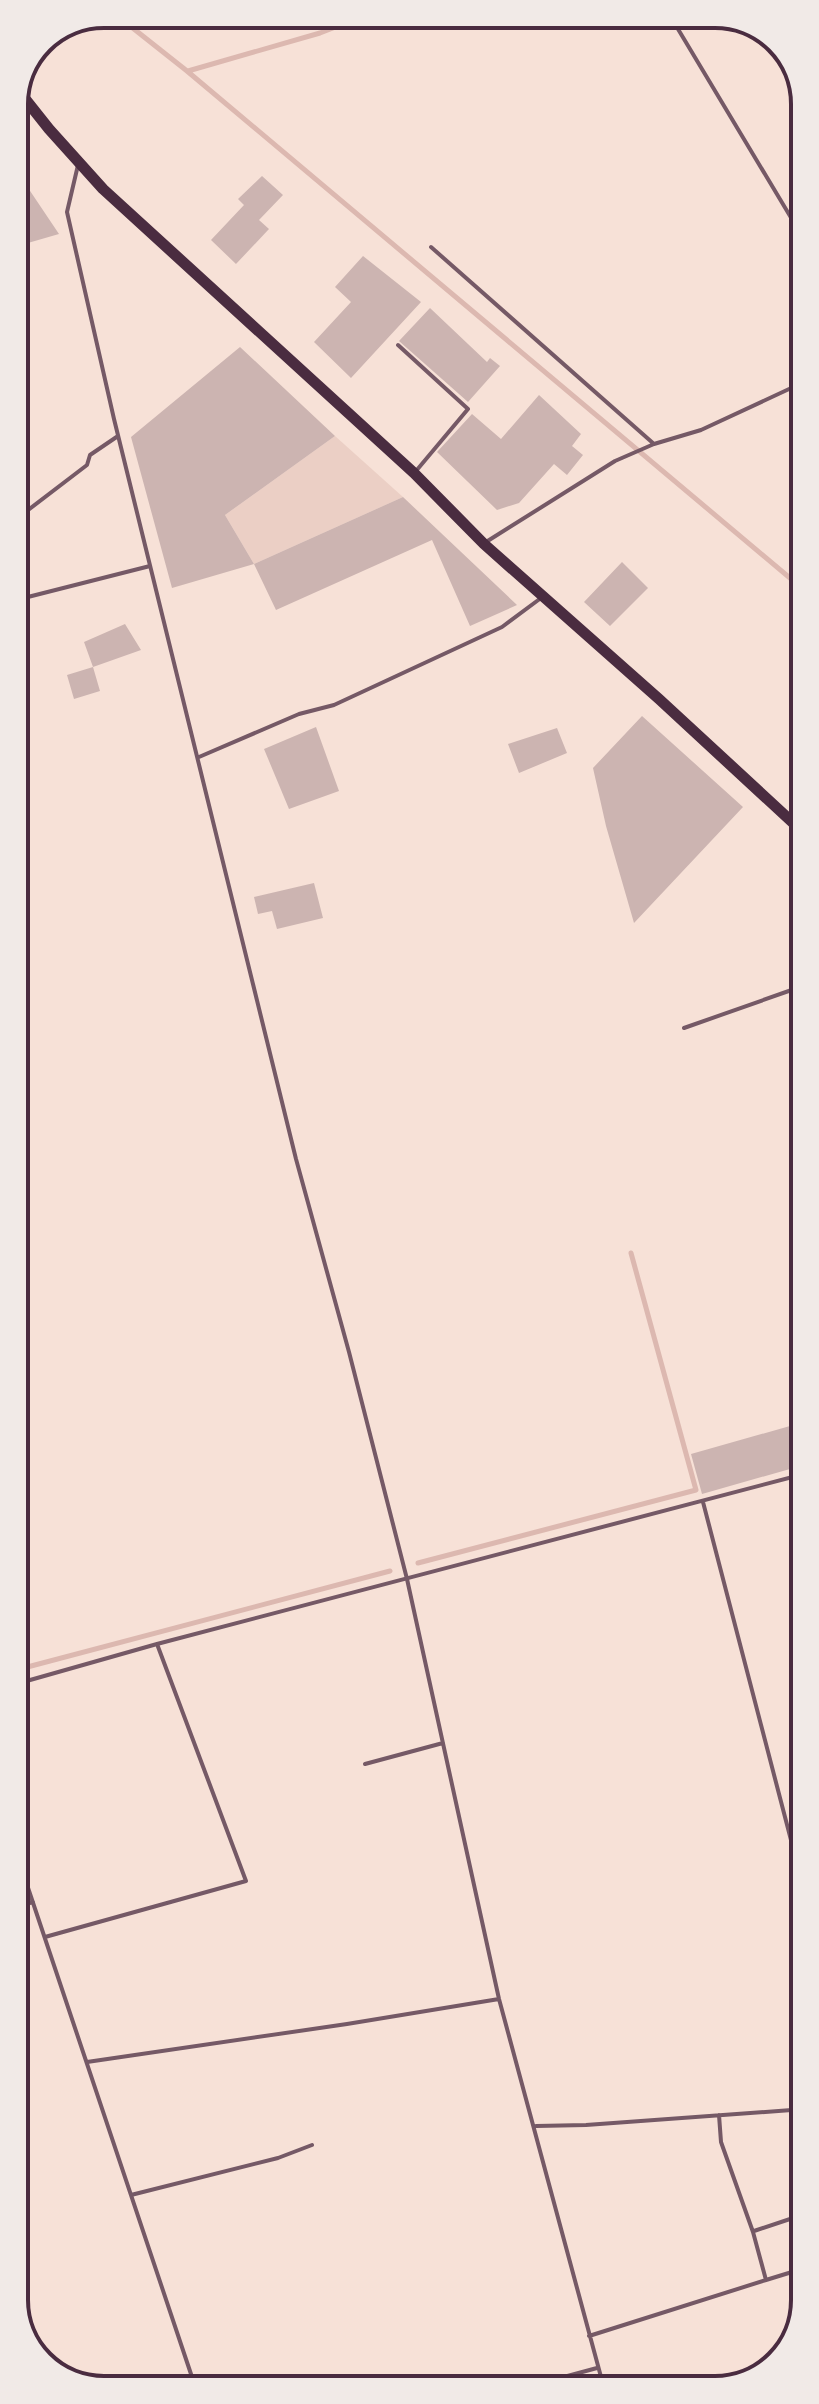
<svg xmlns="http://www.w3.org/2000/svg" width="819" height="2404" font-family="Rubik,sans-serif">
<style>
.green{fill:#ebcfc5}
.lines{fill:none;stroke-linecap:round;stroke-linejoin:round}
.stream{stroke:#dcb8b0;stroke-width:5}
.building{fill:#ccb4b1}
.service{stroke:#755966;stroke-width:4}
.secondary{stroke:#4a2c40;stroke-width:11}
.rim{fill:none;stroke:#4a2c40;stroke-width:4}
</style>
<rect width="100%" height="100%" fill="#f7e1d7"/>
<!-- green -->
<path class="green" d="M 335,436 L 403,497 L 254,564 L 225,515 Z"/>
<g class="lines">
<!-- stream -->
<path class="stream" d="M 115,14 L 187,71 L 803,589
M 188,71 L 320,33 L 369,14
M 418,1563 L 696,1490 L 631,1253
M 16,1670 L 390,1571"/>
</g>
<!-- building -->
<path class="building" d="M 14,167 L 59,234 L 14,247 Z
M 262,176 L 283,195 L 259,220 L 269,229 L 236,264 L 211,240 L 244,205 L 238,199 Z
M 363,256 L 421,302 L 351,378 L 314,342 L 351,302 L 335,287 Z
M 430,308 L 487,362 L 490,358 L 500,366 L 468,402 L 399,341 Z
M 240,347 L 335,436 L 225,515 L 254,564 L 403,497 L 517,605 L 470,626 L 432,540 L 276,610 L 254,564 L 172,588 L 131,437 Z
M 539,395 L 581,434 L 572,446 L 583,455 L 567,475 L 554,464 L 519,503 L 497,510 L 437,452 L 472,414 L 501,439 Z
M 622,562 L 648,588 L 610,626 L 584,602 Z
M 125,624 L 141,650 L 93,667 L 84,642 Z
M 93,667 L 100,691 L 74,699 L 67,675 Z
M 642,716 L 743,807 L 634,923 L 606,826 L 593,768 Z
M 316,727 L 339,791 L 289,809 L 264,749 Z
M 557,728 L 567,753 L 519,773 L 508,744 Z
M 314,883 L 323,918 L 277,929 L 272,911 L 258,914 L 254,897 Z
M 804,1422 L 804,1465 L 702,1494 L 691,1454 Z"/>
<g class="lines">
<!-- service -->
<path class="service" d="M 669,14 L 802,236
M 78,165 L 67,212 L 114,419 L 296,1159 L 349,1352 L 407,1579 L 499,1999 L 604,2388
M 431,247 L 654,444 L 701,430 L 802,383
M 398,345 L 468,409 L 416,471
M 15,520 L 87,465 L 90,455 L 118,436
M 486,542 L 615,461 L 654,444
M 16,600 L 150,566
M 199,757 L 299,714 L 334,705 L 502,627 L 541,598
M 684,1028 L 803,986
M 703,1502 L 804,1890
M 16,1684 L 157,1644 L 804,1474
M 365,1764 L 443,1743
M 16,1852 L 196,2389
M 16,1907 L 33,1902
M 45,1937 L 246,1881 L 157,1644
M 87,2062 L 347,2024 L 499,1999
M 719,2115 L 721,2142 L 753,2232 L 766,2280 L 805,2268
M 536,2126 L 586,2125 L 805,2109
M 131,2195 L 278,2158 L 312,2145
M 754,2231 L 805,2214
M 589,2336 L 766,2280
M 523,2388 L 597,2368"/>
<!-- secondary -->
<path class="secondary" d="M 18,90 L 49,129 L 103,189 L 414,473 L 484,544 L 659,699 L 803,832"/>
</g>
<!-- crop -->
<path d="M0 0H819V2404H0ZM104 28H715A76 76 0 0 1 791 104V2300A76 76 0 0 1 715 2376H104A76 76 0 0 1 28 2300V104A76 76 0 0 1 104 28Z" fill="#f1eae7" fill-rule="evenodd"/>
<path class="rim" d="M104 28H715A76 76 0 0 1 791 104V2300A76 76 0 0 1 715 2376H104A76 76 0 0 1 28 2300V104A76 76 0 0 1 104 28Z"/>
</svg>
